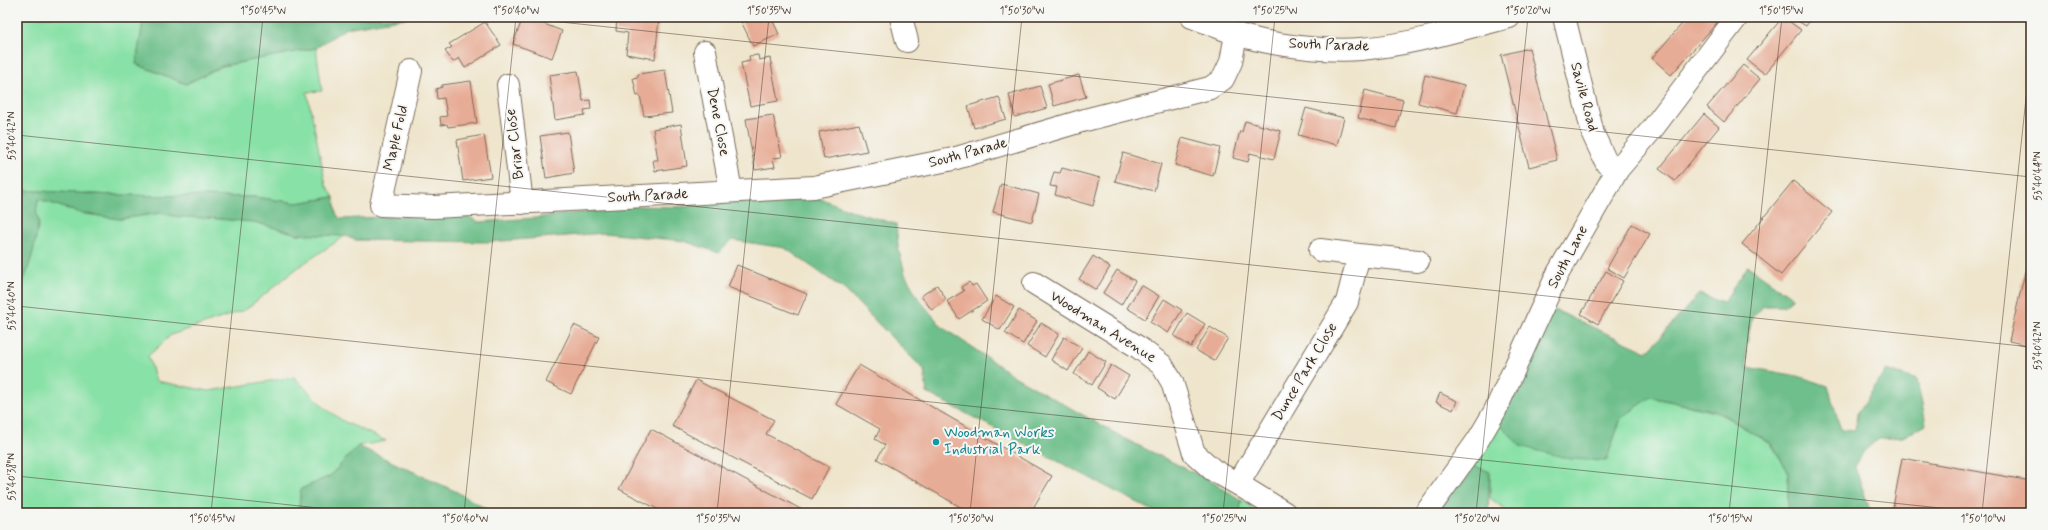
<svg xmlns="http://www.w3.org/2000/svg" width="2048" height="530" font-family="Mynerve,sans-serif">
<style>
.green{fill:#88e1a6;stroke:#628662}
.forest{fill:#6ebf8b;stroke:#547454}
.building{fill:#e7ac95}
.lines{fill:none;stroke-linecap:round;stroke-linejoin:round}
.minor-casing{stroke:#7a6b5b;stroke-width:24}
.minor{stroke:#fff;stroke-width:22}
.ticks{fill:none;stroke:#3b2a1e;stroke-width:1;stroke-opacity:0.45}
.culture-dot{fill:#0f9aa8;stroke:#f6f6f2;stroke-width:1.5}
.labels{text-anchor:middle;dominant-baseline:central;stroke-width:4;stroke-linejoin:round;paint-order:stroke}
.street-label{font-size:15px;fill:#3b2a1e;stroke:#f6f6f2}
.culture-label{font-size:15px;fill:#0d838f;stroke:#f6f6f2;text-anchor:start}
.neatline{fill:none;stroke:#3b2a1e;stroke-width:1.5}
.ticks-label{font-size:10px;text-anchor:middle;fill:#3b2a1e}
</style>
<rect width="100%" height="100%" fill="#f6f6f2"/>
<filter id="ink" filterUnits="userSpaceOnUse"><feTurbulence type="fractalNoise" baseFrequency=".025" numOctaves="2"/><feDisplacementMap in="SourceGraphic" scale="8" xChannelSelector="R" yChannelSelector="G"/><feConvolveMatrix kernelMatrix="1 2 1 2 8 2 1 2 1" color-interpolation-filters="sRGB"/></filter>
<filter id="wash" filterUnits="userSpaceOnUse"><feTurbulence type="fractalNoise" baseFrequency=".012" numOctaves="4" result="noise"/><feDisplacementMap in="SourceGraphic" scale="16" xChannelSelector="R" yChannelSelector="G"/><feGaussianBlur stdDeviation="0.9" result="paint"/><feColorMatrix in="noise" values="0 0 0 0 0 0 0 0 0 0 0 0 0 0 0 0 0 1.4 0 .05"/><feComposite in="paint" operator="in"/></filter>
<g filter="url(#wash)">
<rect width="100%" height="100%" fill="#efe5cc"/>
<!-- green -->
<path class="green" d="M 17,17 L 141,17 L 143,22 L 136,64 L 186,84 L 222,66 L 316,48 L 322,91 L 307,92 L 326,185 L 334,197 L 297,203 L 254,197 L 114,195 L 20,190 L 17,216 Z
M 39,199 L 80,213 L 120,219 L 160,213 L 179,217 L 208,218 L 254,222 L 297,234 L 345,236 L 300,266 L 245,310 L 171,335 L 148,356 L 156,381 L 209,391 L 294,377 L 325,408 L 343,421 L 386,441 L 358,446 L 330,476 L 301,489 L 298,513 L 17,513 L 17,292 L 19,293 L 39,224 L 35,210 Z
M 1651,397 L 1719,413 L 1771,444 L 1788,471 L 1788,505 L 1786,513 L 1506,513 L 1507,511 L 1490,498 L 1490,472 L 1469,464 L 1496,419 L 1606,461 L 1621,418 Z
M 1241,500 L 1262,513 L 1240,513 Z"/>
<!-- forest -->
<path class="forest" d="M 141,17 L 411,17 L 346,28 L 316,48 L 222,66 L 186,84 L 136,64 L 143,22 Z
M 20,190 L 114,195 L 254,197 L 297,203 L 334,197 L 336,213 L 340,219 L 460,213 L 479,222 L 535,218 L 634,206 L 680,207 L 811,195 L 861,214 L 896,224 L 898,246 L 905,274 L 918,298 L 942,327 L 1014,376 L 1127,440 L 1209,480 L 1241,500 L 1240,513 L 1157,513 L 927,393 L 924,370 L 845,290 L 785,248 L 732,240 L 719,253 L 684,241 L 605,233 L 489,242 L 355,240 L 345,236 L 297,234 L 254,222 L 208,218 L 179,217 L 160,213 L 120,219 L 80,213 L 39,199 C 33,215 40,215 38,226 C 34,253 29,268 19,293 L 17,292 L 17,216 Z
M 1748,266 L 1793,298 L 1784,306 L 1764,306 L 1752,317 L 1746,349 L 1747,367 L 1798,376 L 1828,386 L 1841,430 L 1855,431 L 1857,414 L 1886,370 L 1917,380 L 1926,424 L 1903,437 L 1878,439 L 1864,451 L 1855,467 L 1871,513 L 1786,513 L 1788,505 L 1788,471 L 1772,444 L 1719,412 L 1651,397 L 1621,418 L 1606,461 L 1570,459 L 1520,446 L 1496,419 L 1536,333 L 1555,310 L 1647,352 L 1699,294 L 1723,303 Z
M 358,446 L 457,492 L 493,513 L 298,513 L 301,489 L 330,476 Z
M 1469,464 L 1490,472 L 1488,513 L 1438,513 Z"/>
<g id="blocks">
<!-- building -->
<path class="building" d="M 523,17 L 535,17 L 534,20 L 562,31 L 552,58 L 513,44 Z
M 617,17 L 659,18 L 655,59 L 626,54 L 628,33 L 616,31 Z
M 739,17 L 771,17 L 779,34 L 753,46 Z
M 1688,17 L 1722,17 L 1671,75 L 1652,58 Z
M 1783,17 L 1801,30 L 1765,74 L 1747,60 Z
M 1791,17 L 1812,17 L 1806,26 Z
M 485,22 L 501,45 L 465,68 L 459,58 L 453,62 L 445,51 L 452,47 L 449,44 Z
M 1529,48 L 1557,160 L 1529,167 L 1501,55 Z
M 758,55 L 759,60 L 770,58 L 778,101 L 750,106 L 741,63 L 750,61 L 749,56 Z
M 1743,65 L 1760,79 L 1724,122 L 1707,107 Z
M 665,70 L 672,113 L 644,116 L 640,95 L 637,96 L 633,78 L 638,77 L 638,74 Z
M 578,71 L 583,101 L 590,100 L 591,109 L 584,110 L 585,115 L 555,120 L 549,75 Z
M 1079,75 L 1086,97 L 1054,106 L 1048,84 Z
M 1425,75 L 1464,85 L 1457,113 L 1418,103 Z
M 471,81 L 477,123 L 448,127 L 447,124 L 441,125 L 440,117 L 447,116 L 444,98 L 437,99 L 436,89 L 442,87 L 442,85 Z
M 1040,86 L 1047,108 L 1015,117 L 1009,95 Z
M 1365,90 L 1403,100 L 1396,128 L 1358,118 Z
M 999,97 L 1006,119 L 974,128 L 968,106 Z
M 1306,108 L 1344,118 L 1337,145 L 1298,135 Z
M 1704,114 L 1719,127 L 1675,181 L 1659,169 Z
M 773,115 L 782,157 L 773,158 L 775,167 L 755,170 L 746,119 Z
M 1245,121 L 1281,131 L 1274,159 L 1250,153 L 1248,162 L 1233,158 L 1240,131 L 1242,132 Z
M 681,124 L 687,166 L 655,171 L 653,160 L 658,160 L 653,129 Z
M 859,124 L 867,151 L 824,159 L 819,132 Z
M 568,132 L 574,173 L 546,178 L 540,136 Z
M 484,135 L 491,177 L 463,181 L 457,140 Z
M 1182,138 L 1220,148 L 1213,176 L 1175,165 Z
M 1123,153 L 1161,164 L 1154,191 L 1115,181 Z
M 1062,168 L 1100,178 L 1093,206 L 1055,195 L 1057,187 L 1050,186 L 1054,172 L 1060,173 Z
M 1793,181 L 1832,212 L 1781,275 L 1742,244 Z
M 1001,184 L 1039,194 L 1032,222 L 993,212 Z
M 1632,224 L 1650,234 L 1624,278 L 1607,268 Z
M 1093,256 L 1110,267 L 1096,290 L 1079,279 Z
M 737,265 L 807,294 L 798,315 L 728,287 Z
M 2026,268 L 2031,269 L 2031,346 L 2009,341 Z
M 1117,270 L 1135,281 L 1121,305 L 1103,293 Z
M 1606,271 L 1623,281 L 1598,324 L 1581,314 Z
M 969,282 L 972,286 L 976,284 L 987,301 L 959,319 L 947,301 L 964,291 L 961,287 Z
M 937,285 L 946,299 L 932,310 L 921,296 Z
M 1141,285 L 1159,296 L 1145,319 L 1127,308 Z
M 996,296 L 1014,307 L 1000,330 L 982,319 Z
M 1164,299 L 1182,310 L 1168,333 L 1150,322 Z
M 1019,310 L 1037,321 L 1023,344 L 1005,333 Z
M 1187,313 L 1205,324 L 1191,347 L 1174,336 Z
M 1041,323 L 1059,334 L 1045,357 L 1027,346 Z
M 574,325 L 599,337 L 571,394 L 546,382 Z
M 1210,327 L 1228,338 L 1214,361 L 1196,350 Z
M 1064,337 L 1082,348 L 1068,371 L 1051,360 Z
M 1088,351 L 1106,362 L 1092,385 L 1074,374 Z
M 859,365 L 1052,476 L 1030,513 L 971,513 L 877,459 L 885,445 L 875,439 L 880,429 L 836,404 Z
M 1111,365 L 1129,376 L 1115,399 L 1097,388 Z
M 696,380 L 774,420 L 766,434 L 829,467 L 812,499 L 672,426 Z
M 1440,393 L 1457,401 L 1453,410 L 1436,402 Z
M 651,429 L 808,513 L 665,513 L 619,489 Z
M 1902,458 L 2031,481 L 2031,513 L 1892,513 Z"/>
</g>
</g>
<g filter="url(#ink)">
<use href="#blocks" fill-opacity="0" stroke="#7a6b5b" stroke-width="1"/>
<g class="lines">
<defs>
<path id="minor" d="M 901,17 L 907,41
M 1192,17 C 1206,22 1220,28 1234,33 C 1267,45 1326,52 1361,49 C 1411,45 1461,29 1509,17
M 1564,17 L 1593,134 L 1607,164 L 1618,169
M 705,52 L 731,191
M 411,71 L 381,205 L 434,207 L 814,187 L 953,159 L 1085,120 L 1210,88 L 1223,79 L 1231,62 L 1236,34
M 508,85 L 522,203
M 1359,255 L 1418,261
M 1034,283 L 1138,347 L 1162,365 L 1172,382 L 1194,453 L 1213,470 L 1238,484 L 1285,513
M 1238,484 L 1347,302 L 1359,255 L 1320,250
M 1426,513 L 1478,440 L 1495,411 L 1558,273 L 1618,169 L 1653,128 L 1737,17"/>
</defs>
<!-- minor casing -->
<use href="#minor" class="minor-casing"/>
<!-- minor -->
<use href="#minor" class="minor"/>
</g>
</g>
<!-- ticks -->
<path class="ticks" d="M 513,17 L 2031,177M 17,135 L 2031,347M 17,306 L 1988,513M 17,476 L 366,513M 211,513 L 263,17M 464,513 L 516,17M 717,513 L 769,17M 970,513 L 1022,17M 1223,513 L 1275,17M 1476,513 L 1528,17M 1729,513 L 1782,17M 1982,513 L 2031,51"/>
<!-- markers -->
<circle class="culture-dot" cx="936" cy="442" r="4"/>
<g class="labels">
<!-- street labels -->
<g class="street-label">
<text transform="translate(1329 45) rotate(2)">South Parade</text>
<text transform="translate(1584 97) rotate(75)">Savile Road</text>
<text transform="translate(718 122) rotate(79)">Dene Close</text>
<text transform="translate(396 138) rotate(-77)">Maple Fold</text>
<text transform="translate(515 144) rotate(-97)">Briar Close</text>
<text transform="translate(968 153) rotate(-15)">South Parade</text>
<text transform="translate(648 196) rotate(-3)">South Parade</text>
<text transform="translate(1568 257) rotate(-62)">South Lane</text>
<text transform="translate(1103 327) rotate(32)">Woodman Avenue</text>
<text transform="translate(1305 372) rotate(-59)">Dunce Park Close</text>
</g>
<!-- culture labels -->
<g class="culture-label">
<text x="944" y="433">Woodman Works<tspan x="944" dy="17">Industrial Park</tspan></text>
</g>
</g>
<!-- margin -->
<rect width="2048" height="530" fill="none" stroke="#f6f6f2" stroke-width="44"/>
<rect x="22" y="22" width="2004" height="486" class="neatline"/>
<g class="ticks-label">
<text x="263" y="14">1°50'45"W</text>
<text x="516" y="14">1°50'40"W</text>
<text x="769" y="14">1°50'35"W</text>
<text x="1022" y="14">1°50'30"W</text>
<text x="1275" y="14">1°50'25"W</text>
<text x="1528" y="14">1°50'20"W</text>
<text x="1781" y="14">1°50'15"W</text>
<text transform="translate(11 136) rotate(-90)" y="4">53°40'42"N</text>
<text transform="translate(2037 176) rotate(-90)" y="4">53°40'44"N</text>
<text transform="translate(11 306) rotate(-90)" y="4">53°40'40"N</text>
<text transform="translate(2037 346) rotate(-90)" y="4">53°40'42"N</text>
<text transform="translate(11 477) rotate(-90)" y="4">53°40'38"N</text>
<text x="212" y="522">1°50'45"W</text>
<text x="465" y="522">1°50'40"W</text>
<text x="718" y="522">1°50'35"W</text>
<text x="971" y="522">1°50'30"W</text>
<text x="1224" y="522">1°50'25"W</text>
<text x="1477" y="522">1°50'20"W</text>
<text x="1730" y="522">1°50'15"W</text>
<text x="1983" y="522">1°50'10"W</text>
</g>
</svg>
